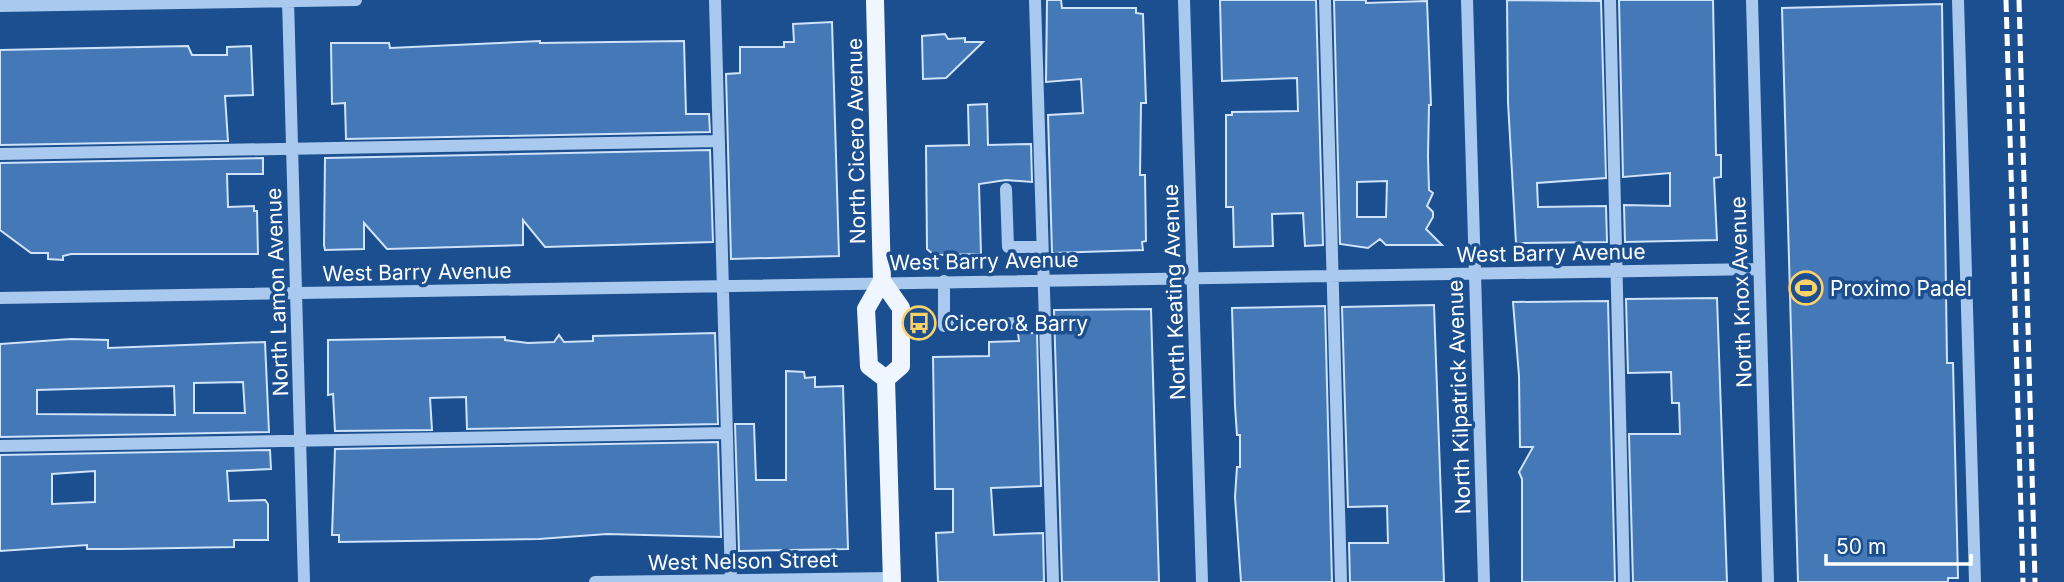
<svg xmlns="http://www.w3.org/2000/svg" width="2064" height="582" font-family="Inter,sans-serif">
<style>
.building{fill:#4478b7;stroke:#cfe3fa;stroke-width:2;fill-rule:evenodd}
.lines{fill:none;stroke-linecap:round;stroke-linejoin:round}
.minor{stroke:#a9c9ee;stroke-width:12}
.major{stroke:#f0f6ff;stroke-width:18}
.rail{stroke:#fff;stroke-width:5;stroke-dasharray:12 5;stroke-linecap:butt}
.labels{text-anchor:middle;dominant-baseline:central;stroke-width:7;stroke-linejoin:round;paint-order:stroke}
.street-label{font-size:21px;fill:#fff;stroke:#1b4f8f}
.poi-label{font-size:21px;fill:#fff;stroke:#1b4f8f;text-anchor:start}
</style>
<rect width="100%" height="100%" fill="#1b4f8f"/>
<!-- building -->
<path class="building" d="M 1047,0 L 1061,0 L 1062,8 L 1136,8 L 1136,13 L 1143,14 L 1146,103 L 1141,103 L 1140,175 L 1145,175 L 1146,241 L 1142,242 L 1143,250 L 1052,253 L 1048,115 L 1083,113 L 1081,79 L 1046,82 Z
M 1220,0 L 1316,0 L 1323,245 L 1305,246 L 1303,213 L 1272,214 L 1273,246 L 1234,247 L 1233,207 L 1226,207 L 1226,115 L 1232,115 L 1232,112 L 1298,111 L 1297,78 L 1222,81 Z
M 1334,0 L 1366,0 L 1366,3 L 1427,1 L 1431,105 L 1429,105 L 1428,157 L 1429,190 L 1433,193 L 1427,206 L 1433,212 L 1433,217 L 1426,229 L 1442,245 L 1386,245 L 1380,239 L 1368,248 L 1340,244 ZM 1387,181 L 1386,217 L 1357,217 L 1357,182 Z
M 1507,0 L 1601,1 L 1606,178 L 1537,183 L 1538,207 L 1606,206 L 1607,242 L 1516,243 L 1508,102 Z
M 1619,0 L 1713,0 L 1716,155 L 1721,155 L 1721,177 L 1714,178 L 1717,240 L 1625,242 L 1624,205 L 1670,206 L 1670,173 L 1623,177 Z
M 1942,4 L 1947,363 L 1953,363 L 1958,578 L 1948,578 L 1948,582 L 1798,582 L 1782,8 Z
M 832,22 L 839,256 L 731,259 L 726,74 L 740,73 L 740,47 L 784,47 L 784,42 L 794,42 L 793,24 Z
M 945,34 L 948,39 L 965,38 L 965,42 L 983,42 L 946,78 L 923,79 L 922,36 Z
M 540,41 L 540,43 L 684,41 L 686,114 L 709,114 L 710,132 L 346,139 L 345,103 L 332,104 L 331,43 L 389,43 L 390,48 Z
M 188,46 L 192,55 L 227,55 L 227,47 L 251,46 L 253,95 L 225,96 L 228,141 L 0,145 L 0,50 Z
M 987,104 L 988,145 L 1031,144 L 1032,182 L 1006,180 L 979,184 L 981,254 L 934,255 L 927,249 L 926,146 L 969,145 L 968,105 Z
M 710,150 L 713,242 L 545,247 L 523,220 L 523,245 L 387,249 L 364,223 L 364,249 L 325,250 L 324,245 L 325,158 Z
M 263,158 L 263,174 L 227,174 L 228,207 L 254,206 L 254,211 L 257,211 L 258,254 L 71,254 L 63,256 L 63,260 L 48,259 L 48,253 L 31,253 L 0,230 L 0,163 Z
M 1717,298 L 1727,582 L 1633,582 L 1629,434 L 1680,434 L 1679,403 L 1672,403 L 1671,372 L 1628,373 L 1626,299 Z
M 1608,301 L 1615,582 L 1522,582 L 1522,479 L 1519,472 L 1533,447 L 1520,447 L 1519,376 L 1513,302 Z
M 1434,305 L 1444,582 L 1350,582 L 1349,543 L 1388,543 L 1387,506 L 1348,507 L 1342,307 Z
M 1325,306 L 1332,582 L 1241,582 L 1235,497 L 1237,467 L 1240,467 L 1240,435 L 1237,435 L 1235,406 L 1232,308 Z
M 1151,309 L 1159,582 L 1062,582 L 1054,310 Z
M 715,333 L 718,424 L 467,429 L 466,397 L 430,398 L 432,430 L 335,431 L 333,394 L 328,395 L 328,340 L 505,337 L 505,340 L 528,343 L 554,342 L 559,335 L 564,342 L 593,341 L 593,336 Z
M 1018,333 L 1037,333 L 1041,486 L 991,488 L 994,535 L 1043,533 L 1044,582 L 938,582 L 936,533 L 953,532 L 953,489 L 935,489 L 933,357 L 989,356 L 989,342 L 1019,341 Z
M 71,339 L 108,340 L 108,348 L 265,342 L 269,432 L 0,437 L 0,344 ZM 243,382 L 245,413 L 194,413 L 194,383 ZM 174,386 L 175,415 L 37,414 L 37,390 Z
M 786,371 L 804,372 L 805,378 L 815,377 L 815,387 L 843,386 L 848,549 L 739,551 L 735,424 L 754,424 L 756,480 L 786,480 Z
M 718,442 L 721,537 L 607,534 L 539,539 L 339,542 L 339,535 L 332,535 L 335,449 Z
M 270,450 L 271,469 L 227,471 L 229,501 L 265,500 L 268,504 L 268,540 L 234,540 L 234,547 L 121,549 L 87,549 L 87,545 L 0,551 L 0,455 ZM 95,471 L 95,502 L 52,504 L 52,474 Z"/>
<g class="lines">
<!-- minor -->
<path class="minor" d="M 288,0 L 304,582
M 715,0 L 731,582
M 1035,0 L 1053,582
M 1184,0 L 1202,582
M 1325,0 L 1341,582
M 1467,0 L 1484,582
M 1610,0 L 1624,582
M 1752,0 L 1768,582
M 1958,0 L 1975,582
M 0,6 L 356,0
M 0,154 L 719,141
M 1006,189 L 1008,247 L 1042,247
M 944,281 L 944,326 L 1018,323
M 0,298 L 1759,269
M 0,446 L 727,433
M 595,582 L 892,578"/>
<!-- major -->
<path class="major" d="M 875,0 L 882,281 L 866,309 L 869,366 L 886,379
M 882,281 L 901,308 L 901,366 L 886,379
M 886,379 L 892,582"/>
<!-- rail -->
<path class="rail" d="M 2006,0 L 2023,582
M 2019,0 L 2035,582"/>
</g>
<!-- icons -->
<defs>
<symbol id="stadium-ring" viewBox="-11 -11 22 22"><circle r="9.5" fill="#1b4f8f" stroke="#ffd166" stroke-width="1.5"/><path d="M0-5a6.5 5 0 1 0 0 10a6.5 5 0 1 0 0-10ZM-3.5-1.8h7v3.6h-7Z" fill="#ffd166"/></symbol>
<symbol id="bus-ring" viewBox="-11 -11 22 22"><circle r="9.5" fill="#1b4f8f" stroke="#ffd166" stroke-width="1.5"/><path d="M-5-6H5V4H4V6H2V4H-2V6H-4V4H-5ZM-3.5-4V0h7V-4ZM-3.5 1.2v1.5H-2V1.2ZM2 1.2v1.5H3.5V1.2Z" fill="#ffd166"/></symbol>
</defs>
<g fill-rule="evenodd">
<use href="#stadium-ring" x="1787" y="269" width="38" height="38"/>
<use href="#bus-ring" x="900" y="304" width="38" height="38"/>
</g>
<g class="labels">
<!-- street labels -->
<g class="street-label">
<text transform="translate(856 141) rotate(-91)">North Cicero Avenue</text>
<text transform="translate(1551 253) rotate(-1)">West Barry Avenue</text>
<text transform="translate(984 261) rotate(-1)">West Barry Avenue</text>
<text transform="translate(417 272) rotate(-1)">West Barry Avenue</text>
<text transform="translate(277 292) rotate(-92)">North Lamon Avenue</text>
<text transform="translate(1174 292) rotate(-92)">North Keating Avenue</text>
<text transform="translate(1741 292) rotate(-92)">North Knox Avenue</text>
<text transform="translate(1459 397) rotate(-92)">North Kilpatrick Avenue</text>
<text transform="translate(743 561) rotate(-1)">West Nelson Street</text>
</g>
<!-- poi labels -->
<g class="poi-label">
<text x="1830" y="288">Proximo Padel</text>
<text x="944" y="323">Cicero &amp; Barry</text>
</g>
</g>
<!-- scale -->
<path d="M1826 554v10h145v-10" fill="none" stroke="#ffffff" stroke-width="3.5"/>
<text x="1836" y="554" font-size="21" fill="#ffffff" stroke="#1b4f8f" stroke-width="5" paint-order="stroke">50 m</text>
</svg>
